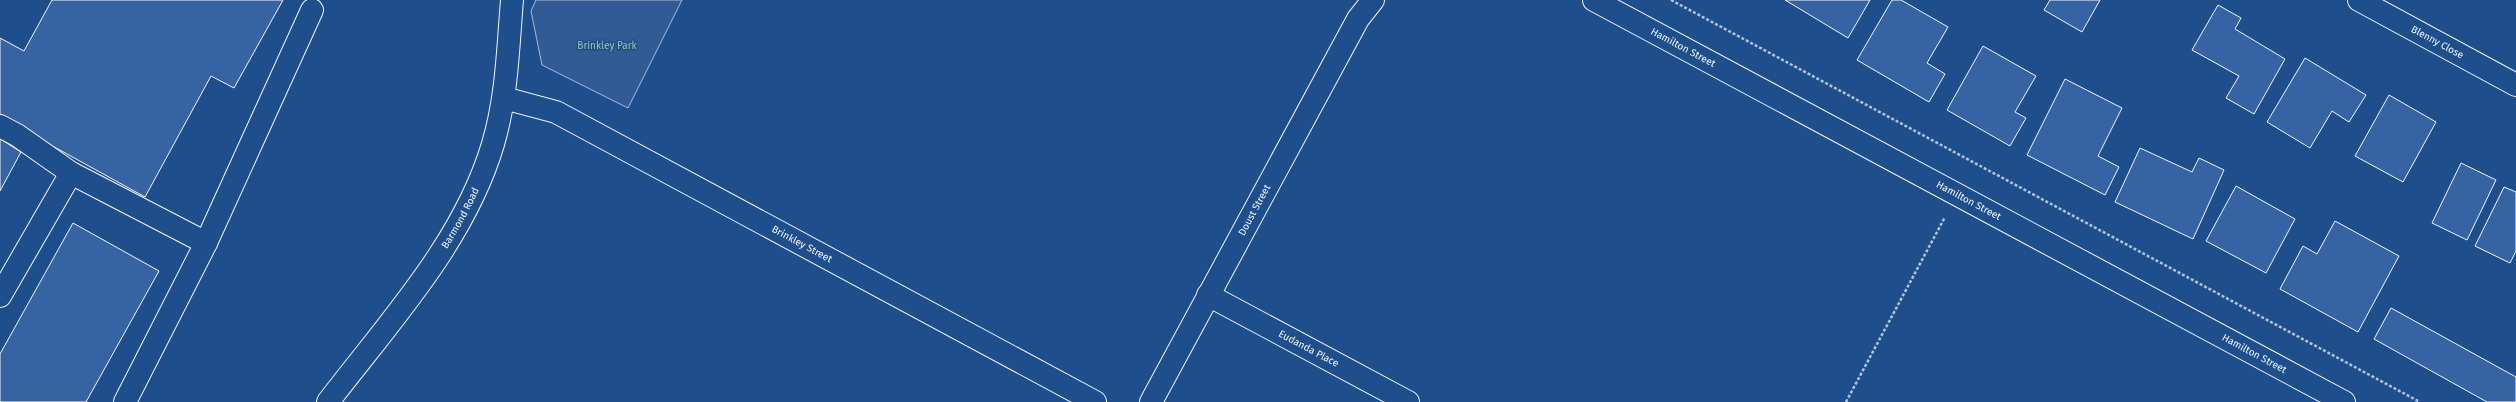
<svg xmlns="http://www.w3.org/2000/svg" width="2516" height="402" font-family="'Fira Sans',sans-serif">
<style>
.built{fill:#305b95;stroke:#a8bbd7}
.building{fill:#3563a3;stroke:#f2f6ff}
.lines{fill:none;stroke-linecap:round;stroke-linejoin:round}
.minor-casing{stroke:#f2f6ff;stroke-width:24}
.major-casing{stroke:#f2f6ff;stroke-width:24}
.path{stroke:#b3c4dc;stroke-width:2.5;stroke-dasharray:3 2;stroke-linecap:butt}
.minor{stroke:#1f4e8c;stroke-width:22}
.major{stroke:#1f4e8c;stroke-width:22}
.labels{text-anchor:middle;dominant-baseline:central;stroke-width:3;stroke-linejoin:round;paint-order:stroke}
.street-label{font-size:10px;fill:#f2f6ff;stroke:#1f4e8c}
.park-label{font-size:10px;fill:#97c8a6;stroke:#1f4e8c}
</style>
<rect width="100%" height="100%" fill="#1f4e8c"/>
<!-- built -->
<path class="built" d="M 536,0 L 682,0 L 628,108 L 542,65 L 531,11 Z"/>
<!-- building -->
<path class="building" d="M 52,0 L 283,0 L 234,88 L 211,76 L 145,197 L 0,117 L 0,38 L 24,51 Z
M 1785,0 L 1870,0 L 1848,38 Z
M 1892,0 L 1901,0 L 1948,27 L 1927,63 L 1945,74 L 1929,102 L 1857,60 Z
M 2050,0 L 2100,0 L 2082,32 L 2044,10 Z
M 2218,5 L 2241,18 L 2235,29 L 2285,59 L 2254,114 L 2226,98 L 2239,76 L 2192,50 Z
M 1983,46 L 2036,76 L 2015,112 L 2026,118 L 2010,146 L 1947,110 Z
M 2305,58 L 2366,95 L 2349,122 L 2332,111 L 2310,148 L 2267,122 Z
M 2065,79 L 2122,108 L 2098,156 L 2119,167 L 2105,195 L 2027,155 Z
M 2389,95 L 2436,122 L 2403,182 L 2355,156 Z
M 0,139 L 21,152 L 0,191 Z
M 2140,148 L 2192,172 L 2199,158 L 2224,170 L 2193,239 L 2115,202 Z
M 2461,163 L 2496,180 L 2467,240 L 2432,223 Z
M 2236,186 L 2295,219 L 2266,273 L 2206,241 Z
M 2504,187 L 2516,192 L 2516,251 L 2510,263 L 2475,246 Z
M 2335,221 L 2399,256 L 2358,332 L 2280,289 L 2303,246 L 2317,254 Z
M 73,223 L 159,271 L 86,402 L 0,402 L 0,354 Z
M 2391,308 L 2516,377 L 2516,402 L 2487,402 L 2374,339 Z"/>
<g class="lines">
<defs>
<g id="minor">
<path id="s1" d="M 2359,0 L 2516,85"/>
<path id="s2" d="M 504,98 L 556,112 L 1095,402"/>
<path d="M 0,126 L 17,135 L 71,173 L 206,243"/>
<path id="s3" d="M 1208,295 L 1408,402"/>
<path d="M 0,296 L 71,173"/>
<path d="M 125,402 L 206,243 L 312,10"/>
<path id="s4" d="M 328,402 C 389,322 464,242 493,144 C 507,97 508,48 512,0"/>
<path id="s5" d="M 1151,402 L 1358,19 L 1373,0"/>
</g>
<g id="major">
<path id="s6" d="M 1594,0 L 2344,402"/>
</g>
</defs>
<!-- minor casing -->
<use href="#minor" class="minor-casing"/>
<!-- major casing -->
<use href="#major" class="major-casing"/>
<!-- path -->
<path class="path" d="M 1671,0 L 2420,402
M 1846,402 L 1945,217"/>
<!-- minor -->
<use href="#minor" class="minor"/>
<!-- major -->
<use href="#major" class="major"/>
</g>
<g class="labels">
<!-- street labels -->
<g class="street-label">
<text stroke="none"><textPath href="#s1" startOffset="89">Blenny Close</textPath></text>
<text stroke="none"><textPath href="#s6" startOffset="101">Hamilton Street</textPath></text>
<text stroke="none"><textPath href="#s6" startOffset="425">Hamilton Street</textPath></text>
<text stroke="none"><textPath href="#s5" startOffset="218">Doust Street</textPath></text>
<text stroke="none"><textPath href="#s4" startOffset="227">Barmond Road</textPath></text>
<text stroke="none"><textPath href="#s2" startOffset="333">Brinkley Street</textPath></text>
<text stroke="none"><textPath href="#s3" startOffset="114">Eudanda Place</textPath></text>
<text stroke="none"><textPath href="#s6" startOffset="749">Hamilton Street</textPath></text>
</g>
<!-- park labels -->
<g class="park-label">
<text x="607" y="46">Brinkley Park</text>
</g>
</g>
</svg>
